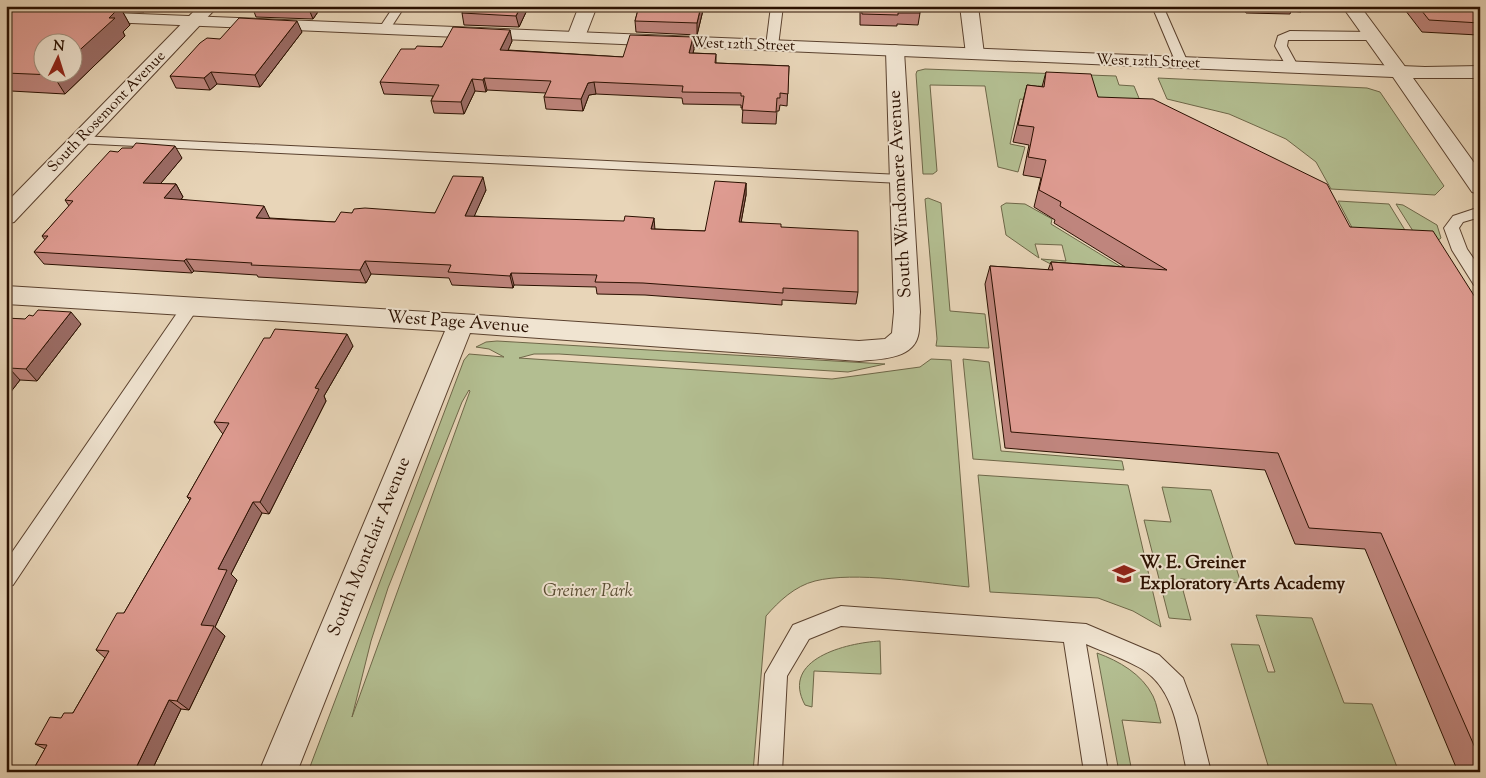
<svg xmlns="http://www.w3.org/2000/svg" width="1486" height="778" font-family="'Sorts Mill Goudy',serif">
<style>
.green{fill:#b3be91;stroke:#6e6748;fill-rule:evenodd}
.lines{fill:none;stroke-linecap:round;stroke-linejoin:round}
.service-casing{stroke:#5a412e;stroke-width:2}
.minor-casing{stroke:#5a412e;stroke-width:2}
.tertiary-casing{stroke:#5a412e;stroke-width:2}
.service{fill:#f0e4d1;fill-rule:evenodd}
.minor{fill:#f0e4d1;fill-rule:evenodd}
.tertiary{fill:#f0e4d1;fill-rule:evenodd}
.wall{fill:#bf857d;stroke:#2a1000}
.shaded-wall{fill:#9b6c66;stroke:#2a1000}
.building{fill:#de9b91;stroke:#2a1000}
.labels{text-anchor:middle;dominant-baseline:central;stroke-width:4;stroke-linejoin:round;paint-order:stroke}
.far-street-label{font-size:15px;fill:#2a1000;stroke:#f0e4d1}
.street-label{font-size:18px;fill:#2a1000;stroke:#f0e4d1}
.poi-label{font-size:18px;font-weight:bold;fill:#2a1000;stroke:#f0e4d1;text-anchor:start}
.park-label{font-size:18px;font-style:italic;fill:#5a4d33;stroke:#f0e4d1}
</style>
<rect width="100%" height="100%" fill="#e8d5b8"/>
<filter id="stains"><feTurbulence type="fractalNoise" baseFrequency=".004" numOctaves="4"/><feColorMatrix values="0 0 0 0 .2 0 0 0 0 .09 0 0 0 0 .02 0 0 0 .5 -.17"/></filter>
<radialGradient id="worn" r=".72"><stop offset=".6" stop-color="#630" stop-opacity="0"/><stop offset="1" stop-color="#630" stop-opacity=".3"/></radialGradient>
<!-- green -->
<path class="green" d="M 925,69 L 1116,76 L 1119,85 L 1134,86 L 1143,108 L 1093,106 L 1087,89 L 1038,86 L 1035,101 L 1020,99 L 1010,144 L 1025,147 L 1018,172 L 998,167 L 985,86 L 930,85 L 937,171 L 933,174 L 923,174 L 916,74 L 917,71 Z
M 1158,78 L 1367,88 L 1380,92 L 1444,186 L 1435,195 L 1331,189 L 1316,162 L 1286,139 L 1229,114 L 1167,99 Z
M 928,198 L 941,203 L 950,311 L 985,314 L 989,348 L 936,346 L 937,339 L 925,199 Z
M 1338,201 L 1389,204 L 1411,240 L 1357,237 Z
M 1006,203 L 1025,204 L 1052,219 L 1051,224 L 1144,281 L 1074,276 L 1041,259 L 1066,261 L 1062,245 L 1035,244 L 1039,258 L 1006,235 L 1001,206 Z
M 1396,204 L 1403,205 L 1437,225 L 1441,238 L 1432,245 L 1418,239 Z
M 497,341 L 885,364 L 848,372 L 559,354 L 534,354 L 519,358 L 832,379 L 920,367 L 931,359 L 951,360 L 969,587 C 927,583 854,571 815,581 C 795,586 779,601 766,616 L 753,772 L 308,772 L 464,360 L 469,354 L 504,357 L 489,349 L 476,347 L 486,342 ZM 469,390 L 470,391 L 352,717 L 371,641 L 388,588 L 462,402 Z
M 963,359 L 989,362 L 1001,451 L 1122,461 L 1124,470 L 973,459 Z
M 978,475 L 1128,485 L 1161,627 L 1133,611 L 1098,598 L 990,592 Z
M 1162,487 L 1211,490 L 1241,583 L 1180,579 L 1191,620 L 1169,618 L 1144,520 L 1171,522 Z
M 1256,615 L 1312,618 L 1344,703 L 1372,704 L 1399,772 L 1270,772 L 1231,644 L 1259,645 L 1268,672 L 1275,672 Z
M 880,641 L 881,674 L 814,671 L 812,707 L 805,705 C 780,659 846,643 880,641 Z
M 1097,653 C 1119,661 1142,674 1153,696 C 1157,704 1158,714 1161,723 L 1122,720 L 1132,772 L 1119,772 Z"/>
<g class="lines">
<defs>
<path id="service" d="M 394,6 L 405,6 L 388,32 L 380,32 L 378,30 Z
M 771,6 L 783,6 L 778,46 L 772,50 L 766,46 Z
M 1152,6 L 1163,6 L 1188,63 L 1186,66 L 1178,66 L 1176,63 Z
M 1290,31 L 1373,32 L 1379,36 L 1373,40 L 1288,40 L 1287,46 L 1299,68 L 1293,72 L 1289,71 L 1275,46 L 1278,36 Z
M 79,136 L 901,175 L 908,179 L 901,183 L 74,143 L 72,140 Z
M 1480,207 L 1480,217 L 1463,222 L 1459,228 L 1467,249 L 1480,268 L 1480,286 L 1474,285 L 1452,250 L 1444,228 L 1453,216 Z
M 190,301 L 196,303 L 198,307 L 196,311 L 13,585 L 6,587 L 6,561 L 184,303 Z
M 841,606 L 1086,624 L 1159,655 L 1183,678 L 1197,716 L 1211,772 L 1187,772 C 1179,737 1176,690 1142,669 C 1125,659 1104,652 1086,644 L 1108,772 L 1084,772 L 1064,642 L 841,626 L 809,639 L 787,676 L 782,772 L 758,772 L 765,674 L 793,625 Z"/>
<path id="minor" d="M 199,6 L 218,6 L 14,222 L 6,224 L 6,203 Z
M 579,6 L 597,6 L 585,37 L 583,41 L 569,41 L 567,37 Z
M 960,6 L 978,6 L 984,54 L 982,58 L 968,58 L 966,54 Z
M 1342,6 L 1360,6 L 1409,72 L 1406,76 L 1392,76 Z
M 895,45 L 902,47 L 904,51 L 920,312 C 919,320 920,329 918,336 C 912,360 878,359 859,361 L 470,333 L 297,772 L 259,772 L 445,331 L 6,304 L 6,286 L 461,314 L 859,341 L 885,339 L 892,333 L 894,312 L 886,51 L 888,47 Z"/>
<path id="tertiary" d="M 90,12 L 1425,67 L 1480,66 L 1480,78 L 1413,78 L 1480,171 L 1480,194 L 1472,192 L 1393,77 L 84,21 L 81,17 L 84,13 Z"/>
</defs>
<!-- service casing -->
<use href="#service" class="service-casing"/>
<!-- minor casing -->
<use href="#minor" class="minor-casing"/>
<!-- tertiary casing -->
<use href="#tertiary" class="tertiary-casing"/>
<!-- service -->
<use href="#service" class="service"/>
<!-- minor -->
<use href="#minor" class="minor"/>
<!-- tertiary -->
<use href="#tertiary" class="tertiary"/>
</g>
<!-- wall -->
<path class="wall" d="M 6,6 L 149,6 L 144,12 L 122,11 L 130,25 L 123,32 L 125,36 L 65,94 L 11,91 L 6,84 Z
M 252,6 L 322,6 L 313,19 L 256,17 Z
M 466,6 L 537,6 L 535,11 L 527,10 L 519,27 L 464,25 L 462,13 Z
M 639,6 L 704,6 L 697,35 L 636,32 L 635,21 Z
M 860,6 L 919,6 L 920,13 L 918,25 L 897,24 L 897,26 L 860,25 Z
M 1242,6 L 1304,6 L 1301,12 L 1291,11 L 1290,14 L 1246,13 Z
M 1402,6 L 1471,6 L 1480,16 L 1480,32 L 1478,35 L 1422,32 Z
M 302,32 L 260,87 L 217,84 L 210,90 L 176,88 L 170,76 L 220,39 Z
M 512,41 L 508,50 L 623,57 L 694,49 L 693,53 L 716,54 L 716,63 L 789,66 L 787,106 L 780,105 L 779,111 L 777,111 L 776,124 L 742,123 L 743,108 L 741,108 L 741,105 L 683,104 L 682,98 L 596,94 L 589,95 L 583,111 L 546,109 L 544,97 L 546,93 L 487,90 L 486,92 L 475,91 L 464,114 L 434,113 L 431,101 L 433,96 L 384,94 L 380,82 L 415,49 Z
M 1046,72 L 1098,97 L 1350,227 L 1480,305 L 1480,772 L 1458,772 L 1365,549 L 1295,544 L 1265,470 L 1005,448 L 985,284 L 990,266 L 1048,270 L 1051,262 L 1125,267 L 1054,223 L 1055,220 L 1034,207 L 1041,178 L 1023,175 L 1029,145 L 1013,142 L 1027,85 L 1042,87 Z
M 182,158 L 160,184 L 176,184 L 183,197 L 181,199 L 270,218 L 335,222 L 352,213 L 435,213 L 486,190 L 474,216 L 655,229 L 705,231 L 746,183 L 746,195 L 741,222 L 781,227 L 858,292 L 856,304 L 782,300 L 782,305 L 645,295 L 597,294 L 596,287 L 514,285 L 513,288 L 452,285 L 449,278 L 371,274 L 366,283 L 258,277 L 257,275 L 194,271 L 192,273 L 44,264 L 34,252 L 45,240 L 42,236 L 69,206 L 65,200 Z
M 6,318 L 81,324 L 37,381 L 20,380 L 6,398 Z
M 353,346 L 324,396 L 326,401 L 269,514 L 262,513 L 231,574 L 237,580 L 215,627 L 225,636 L 189,710 L 181,709 L 151,772 L 32,772 L 45,749 L 35,744 L 61,718 L 73,713 L 105,658 L 96,650 L 124,613 L 190,500 L 187,497 L 223,434 L 222,433 L 214,422 Z"/>
<!-- shaded-wall -->
<path class="shaded-wall" d="M 141,6 L 149,6 L 144,12 Z
M 309,6 L 322,6 L 313,19 L 308,7 Z
M 521,6 L 526,6 L 527,10 L 519,27 L 516,16 Z
M 701,6 L 704,6 L 697,35 L 697,23 Z
M 120,7 L 130,25 L 123,32 L 125,36 L 65,94 L 53,75 L 56,72 L 72,72 L 72,57 L 109,18 Z
M 297,21 L 302,32 L 260,87 L 255,75 Z
M 510,30 L 512,41 L 503,62 L 500,50 Z
M 693,37 L 694,49 L 690,65 L 689,53 Z
M 211,72 L 217,84 L 210,90 L 204,78 Z
M 484,78 L 487,90 L 486,92 L 483,80 Z
M 472,79 L 475,91 L 464,114 L 461,102 Z
M 594,82 L 596,94 L 589,95 L 583,111 L 581,99 L 588,83 Z
M 175,146 L 182,158 L 151,195 L 143,183 Z
M 483,177 L 486,190 L 469,228 L 465,216 Z
M 746,183 L 746,195 L 739,234 L 739,222 Z
M 176,184 L 183,197 L 172,210 L 164,198 Z
M 264,206 L 270,219 L 256,218 Z
M 654,218 L 655,230 L 651,229 Z
M 186,259 L 194,271 L 192,273 L 184,261 Z
M 365,261 L 371,274 L 366,283 L 360,270 Z
M 511,273 L 514,285 L 513,288 L 510,276 Z
M 71,312 L 81,324 L 37,381 L 26,369 Z
M 347,334 L 353,346 L 324,396 L 326,401 L 269,514 L 260,502 L 315,388 Z
M 9,368 L 20,380 L 6,398 L 6,371 Z
M 253,502 L 262,513 L 231,574 L 237,580 L 215,627 L 225,636 L 189,710 L 177,701 L 218,569 Z
M 169,700 L 181,709 L 151,772 L 134,772 Z"/>
<!-- building -->
<path class="building" d="M 6,6 L 101,6 L 120,7 L 109,18 L 115,18 L 72,57 L 72,42 L 42,42 L 42,72 L 56,72 L 53,75 L 6,73 L 6,66 L 11,62 L 6,62 Z
M 285,6 L 309,6 L 308,7 Z
M 466,6 L 521,6 L 516,16 L 462,13 Z
M 639,6 L 701,6 L 697,23 L 635,21 Z
M 861,6 L 919,6 L 920,13 L 898,13 L 898,15 L 862,14 Z
M 1418,6 L 1471,6 L 1480,16 L 1480,23 L 1429,20 Z
M 239,18 L 297,21 L 255,75 L 211,72 L 204,78 L 170,76 L 200,43 L 207,38 L 220,39 Z
M 453,27 L 510,30 L 500,50 L 623,57 L 630,35 L 693,37 L 689,53 L 716,54 L 715,63 L 789,66 L 788,94 L 780,93 L 780,98 L 777,98 L 776,112 L 742,110 L 744,96 L 741,96 L 741,93 L 682,92 L 683,86 L 594,82 L 588,83 L 581,99 L 544,97 L 551,81 L 484,78 L 483,80 L 472,79 L 461,102 L 431,101 L 439,85 L 380,82 L 401,49 L 415,49 L 417,46 L 442,47 Z
M 1046,72 L 1091,74 L 1098,97 L 1153,99 L 1327,184 L 1350,227 L 1433,231 L 1480,305 L 1480,759 L 1381,533 L 1309,528 L 1278,453 L 1011,432 L 990,266 L 1053,270 L 1051,262 L 1167,270 L 1060,206 L 1061,202 L 1039,190 L 1046,160 L 1028,157 L 1034,127 L 1018,125 L 1027,85 L 1044,87 Z
M 136,143 L 175,146 L 143,183 L 176,184 L 164,198 L 264,206 L 256,218 L 335,222 L 341,212 L 352,213 L 354,209 L 365,208 L 435,213 L 453,176 L 483,177 L 465,216 L 624,221 L 625,216 L 654,218 L 651,229 L 705,231 L 715,181 L 746,183 L 739,222 L 781,224 L 781,227 L 858,231 L 858,292 L 783,288 L 783,293 L 643,283 L 595,282 L 597,275 L 511,273 L 510,276 L 448,272 L 451,265 L 365,261 L 360,270 L 251,265 L 252,263 L 186,259 L 184,261 L 34,252 L 48,236 L 42,236 L 73,201 L 65,200 L 110,151 L 118,152 L 122,148 L 132,148 Z
M 38,310 L 71,312 L 26,369 L 9,368 L 6,371 L 6,318 L 25,319 L 29,315 L 33,316 Z
M 275,329 L 347,334 L 315,388 L 319,389 L 260,502 L 253,502 L 218,569 L 227,570 L 201,625 L 214,626 L 177,701 L 169,700 L 134,772 L 32,772 L 47,745 L 35,744 L 50,717 L 61,718 L 64,713 L 73,713 L 109,651 L 96,650 L 117,613 L 124,613 L 191,498 L 187,497 L 229,423 L 214,422 L 264,338 L 270,338 Z"/>
<!-- icons -->
<defs>
<symbol id="school-bare" viewBox="-9 -9 18 18"><path d="M0-5L7-2L0 1L-7-2ZM-4 1L0 2.5L4 1V4Q0 6-4 4Z" fill="#8f2418" stroke="#f0e4d1" stroke-width="2.5" paint-order="stroke"/></symbol>
</defs>
<g fill-rule="evenodd">
<use href="#school-bare" x="1108" y="558" width="32" height="32"/>
</g>
<g class="labels">
<!-- far-street labels -->
<g class="far-street-label">
<text transform="translate(743 45) rotate(2)">West 12th Street</text>
<text transform="translate(1148 62) rotate(2)">West 12th Street</text>
<text transform="translate(107 112) rotate(-46)">South Rosemont Avenue</text>
</g>
<!-- street labels -->
<g class="street-label">
<text transform="translate(901 194) rotate(-93)">South Windomere Avenue</text>
<text transform="translate(458 323) rotate(4)">West Page Avenue</text>
<text transform="translate(370 547) rotate(-68)">South Montclair Avenue</text>
</g>
<!-- poi labels -->
<g class="poi-label">
<text x="1140" y="564">W. E. Greiner<tspan x="1140" dy="21">Exploratory Arts Academy</tspan></text>
</g>
<!-- park labels -->
<g class="park-label">
<text x="588" y="592">Greiner Park</text>
</g>
</g>
<!-- margin -->
<rect width="1486" height="778" fill="none" stroke="#e8d5b8" stroke-width="25"/>
<rect x="8" y="8" width="1471" height="763" fill="none" stroke="#2a1000" stroke-width="2.5"/>
<rect x="12" y="12" width="1461" height="753" fill="none" stroke="#2a1000"/>
<!-- north arrow -->
<g transform="translate(58 58) rotate(4)"><circle r="24" fill="#f0e4d1" stroke="#a18f7d"/>
<path d="M0-4L9 19L0 12L-9 19Z" fill="#8f2418"/>
<text y="-8" font-size="14" font-weight="bold" text-anchor="middle" fill="#2a1000">N</text>
</g>
<rect width="100%" height="100%" filter="url(#stains)"/>
<rect width="100%" height="100%" fill="url(#worn)"/>
</svg>
